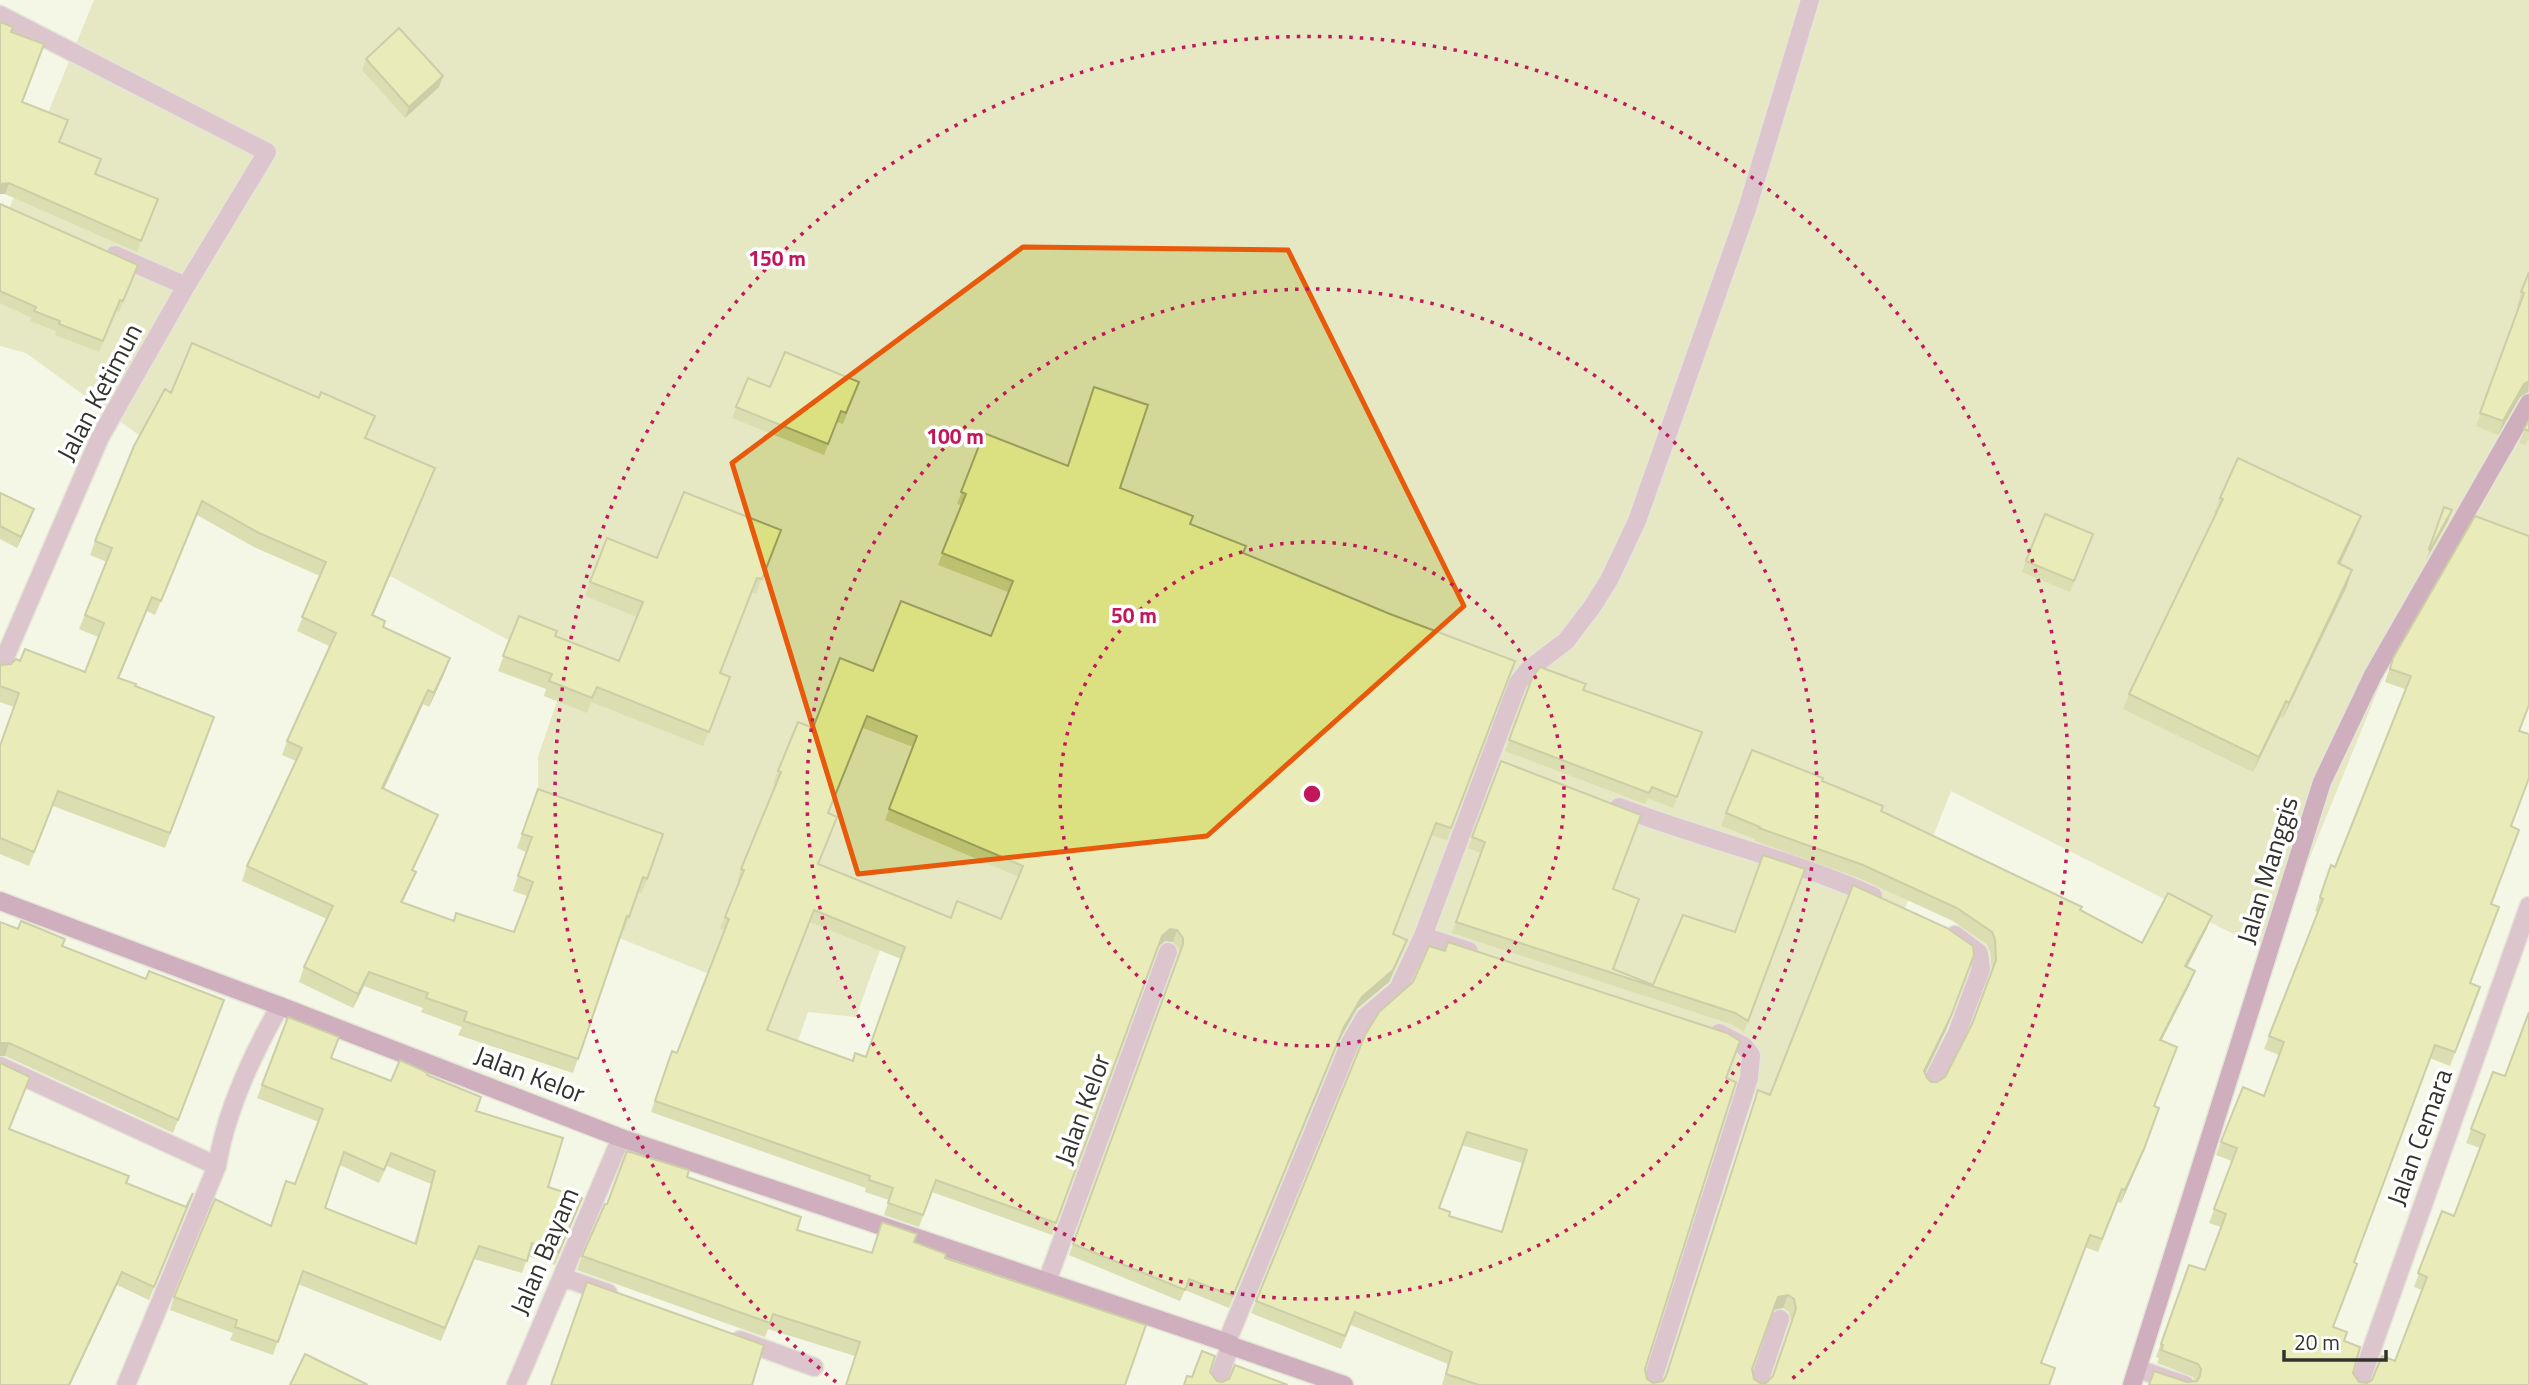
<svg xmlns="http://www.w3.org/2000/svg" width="2529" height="1385" font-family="'Titillium Web',sans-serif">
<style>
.green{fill:#d3d798}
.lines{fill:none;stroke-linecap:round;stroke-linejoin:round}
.street-casing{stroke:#d1d2c5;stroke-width:21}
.secondary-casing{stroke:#d1d2c5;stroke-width:21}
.street{stroke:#c08baf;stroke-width:18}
.secondary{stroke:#a3578e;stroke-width:18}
.wall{fill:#bcc16f;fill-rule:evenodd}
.shaded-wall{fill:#999d5a}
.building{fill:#dbe081;stroke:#999d5a;stroke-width:2;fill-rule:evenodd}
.marked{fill:none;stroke:#e8590c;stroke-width:5;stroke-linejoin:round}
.ring{fill:none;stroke:#c2185b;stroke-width:3.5;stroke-dasharray:3.5 7}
.labels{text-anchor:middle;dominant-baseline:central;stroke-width:7;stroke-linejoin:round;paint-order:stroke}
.street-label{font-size:26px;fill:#32332d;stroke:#fff}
.centre{fill:#c2185b;stroke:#fff;stroke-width:3.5}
.ring-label{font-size:21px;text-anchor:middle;font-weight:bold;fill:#c2185b;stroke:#fff;stroke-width:7;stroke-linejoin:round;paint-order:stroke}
</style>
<rect width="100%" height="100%" fill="#f4f5e6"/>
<!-- green -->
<path class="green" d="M 94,0 L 2529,0 L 2529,537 L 2485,527 L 2420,586 L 2271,953 L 1951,791 L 1823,1116 L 1424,993 L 1246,956 L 1216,1054 L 886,933 L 856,1017 L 808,1012 L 782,1087 L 757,993 L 539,906 L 538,757 L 567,672 L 165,454 L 26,353 L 0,346 L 0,231 Z"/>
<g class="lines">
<defs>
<path id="street" d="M 0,15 L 267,152 L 186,286 L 100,437 L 0,669
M 115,255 L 186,286
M 1619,807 C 1703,839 1791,859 1873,896
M 1423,936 L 1469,951
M 0,1066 L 217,1166
M 1931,1084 L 1957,1033 L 1981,969 L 1979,953 L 1955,935
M 562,1277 L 608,1293
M 1046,1284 L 1168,952
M 740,1340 L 814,1367
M 1226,1344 L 1350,1043 L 1365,1017 L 1398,989 L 1423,936 L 1518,683 L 1528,670 L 1566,641 L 1592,607 L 1609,580 L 1637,521 L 1747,209 L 1810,0
M 2138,1369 L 2185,1385
M 126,1385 L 217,1166 C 226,1110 252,1055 280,1006
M 516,1385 L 621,1138
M 1216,1385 L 1231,1344
M 1651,1385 L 1749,1078 L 1751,1055 L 1744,1046 L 1719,1033
M 1758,1385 L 1780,1319
M 2359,1385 L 2529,906"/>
<path id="secondary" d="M 0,901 L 280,1006 L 621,1138 L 1231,1344 L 1226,1344 L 1344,1385
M 2132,1385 L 2322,782 L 2373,675 L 2529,403"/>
</defs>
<!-- street casing -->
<use href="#street" class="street-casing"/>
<!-- secondary casing -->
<use href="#secondary" class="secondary-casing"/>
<!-- street -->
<use href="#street" class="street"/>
<!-- secondary -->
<use href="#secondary" class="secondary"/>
</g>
<!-- wall -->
<path class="wall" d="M 11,32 L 22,102 L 59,142 L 95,174 L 158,199 L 137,252 L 5,194 Z
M 366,59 L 439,87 L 405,118 L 362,70 Z
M 0,204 L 138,265 L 119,312 L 116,311 L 99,352 L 55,335 L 56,331 L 30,321 L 32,318 L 0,303 Z
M 2529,271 L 2529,392 L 2520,397 L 2498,435 L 2476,426 L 2519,306 L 2517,305 Z
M 748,378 L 770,387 L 859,382 L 843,424 L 837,422 L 824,455 L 732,418 Z
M 171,393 L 366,439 L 429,482 L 373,616 L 383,627 L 445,672 L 429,707 L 423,704 L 384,789 L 432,829 L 413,871 L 410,886 L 403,902 L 454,921 L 514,932 L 527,896 L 513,891 L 526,852 L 517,848 L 538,789 L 663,834 L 642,893 L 638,892 L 624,931 L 622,930 L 573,1073 L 458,1035 L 462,1027 L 421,1012 L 423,1008 L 364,986 L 353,1008 L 299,982 L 304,967 L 327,919 L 242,881 L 247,866 L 296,761 L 282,755 L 287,741 L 329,646 L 297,631 L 320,576 L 254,547 L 197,515 L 155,615 L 147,611 L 119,678 L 135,686 L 214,717 L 165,848 L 53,806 L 29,866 L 0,854 L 0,746 L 14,707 L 0,702 L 0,664 L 1,665 L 11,664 L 20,661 L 85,672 L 98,637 L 79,629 L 107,562 L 90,555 L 95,541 Z
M 2529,420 L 2529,438 L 2526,445 L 2519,443 Z
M 984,433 L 1120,488 L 1243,553 L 1390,614 L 1515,661 L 1447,840 L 1431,835 L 1393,935 L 1407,940 L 1403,951 L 1389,982 L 1357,1009 L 1340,1039 L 1229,1308 L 1185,1290 L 1180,1301 L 1069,1255 L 1179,956 L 1179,949 L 1173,942 L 1165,941 L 1157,948 L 1052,1235 L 932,1192 L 919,1227 L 884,1215 L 889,1200 L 865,1192 L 866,1188 L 651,1112 L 672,1051 L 677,1053 L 725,930 L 720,929 L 739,882 L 737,881 L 741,869 L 776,784 L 773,783 L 778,771 L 813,728 L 873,671 L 991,636 L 1008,592 L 938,565 L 961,505 L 957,504 ZM 863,728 L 913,747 L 885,820 L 1019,877 L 1001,919 L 951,918 L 818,864 L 828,813 ZM 810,922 L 901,959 L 866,1057 L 853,1061 L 767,1031 Z
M 0,493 L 30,520 L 17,548 L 0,539 Z
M 2220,498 L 2355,532 L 2340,564 L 2347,586 L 2283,718 L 2280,717 L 2253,772 L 2123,709 L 2129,694 L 2216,514 L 2214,513 Z
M 781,530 L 756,594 L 752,592 L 720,673 L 730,677 L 703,746 L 591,702 L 587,713 L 544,696 L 546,689 L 498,671 L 519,616 L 555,636 L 619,661 L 637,617 L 585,596 L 607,538 L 657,558 Z
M 2093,534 L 2070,592 L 2022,572 L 2026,561 Z
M 2393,658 L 2519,731 L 2511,826 L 2470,984 L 2480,987 L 2450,1066 L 2430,1058 L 2354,1262 L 2333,1327 L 2344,1341 L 2353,1373 L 2359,1382 L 2367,1383 L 2372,1380 L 2395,1361 L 2422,1290 L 2414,1287 L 2442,1211 L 2454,1216 L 2480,1148 L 2466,1143 L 2493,1072 L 2529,1385 L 2187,1382 L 2195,1381 L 2193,1377 L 2157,1363 L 2159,1358 L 2156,1357 L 2189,1265 L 2205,1270 L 2221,1227 L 2209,1223 L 2232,1161 L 2216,1155 L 2222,1139 L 2264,1096 L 2279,1055 L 2264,1049 L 2318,912 L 2315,911 L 2331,865 L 2335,867 L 2405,689 L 2385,682 Z
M 1532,678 L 1583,690 L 1702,732 L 1673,808 L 1648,798 L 1645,804 L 1505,751 Z
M 1501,761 L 1613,889 L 1613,969 L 1653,985 L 1735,932 L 1805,869 L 1744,1032 L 1731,1024 L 1452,933 L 1481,853 L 1468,848 Z
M 1822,781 L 2080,911 L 2142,943 L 2207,928 L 2187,967 L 2190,984 L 2161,1041 L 2154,1107 L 2139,1162 L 2121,1203 L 2118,1202 L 2098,1252 L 2085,1247 L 2041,1363 L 2049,1385 L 1442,1385 L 1448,1364 L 1351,1325 L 1341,1349 L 1251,1313 L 1365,1035 L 1726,1078 L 1645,1369 L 1647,1379 L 1653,1383 L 1663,1381 L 1665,1377 L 1758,1090 L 1770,1095 L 1947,1028 L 1925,1073 L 1927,1078 L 1931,1082 L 1937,1082 L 1945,1077 L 1972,1024 L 1992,973 L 1990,952 L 1987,945 L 1953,921 L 1859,878 L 1755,841 L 1755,839 L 1721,826 L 1726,813 ZM 1462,1145 L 1522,1163 L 1501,1232 L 1449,1216 L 1439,1208 ZM 1783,1308 L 1789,1312 L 1791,1322 L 1773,1377 L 1766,1383 L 1760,1383 L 1754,1379 L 1752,1369 L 1773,1310 Z
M 62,946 L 146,979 L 224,1000 L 173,1133 L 5,1056 L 0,1056 Z
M 288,1017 L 331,1058 L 391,1081 L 427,1075 L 476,1111 L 548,1187 L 582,1198 L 555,1265 L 528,1256 L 522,1273 L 474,1259 L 441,1341 L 298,1284 L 273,1355 L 230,1340 L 233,1333 L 170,1310 L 174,1297 L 270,1226 L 295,1184 L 319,1122 L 257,1098 ZM 340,1165 L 379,1183 L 387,1166 L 431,1184 L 414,1244 L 325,1208 Z
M 10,1129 L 126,1184 L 186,1207 L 193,1193 L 149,1300 L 117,1285 L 70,1385 L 0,1385 Z
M 687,1177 L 797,1230 L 871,1253 L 917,1234 L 855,1356 L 768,1329 L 765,1337 L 577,1270 L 582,1256 L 607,1204 Z"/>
<!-- shaded-wall -->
<path class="shaded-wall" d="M 443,76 L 439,87 L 405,118 L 409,107 Z
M 9,183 L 5,194 L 0,194 L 0,184 Z
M 2529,381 L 2528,392 L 2520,397 L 2498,435 L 2503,421 L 2524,384 Z
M 435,468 L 429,482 L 367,630 L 372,615 Z
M 202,501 L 197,515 L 155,615 L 161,601 Z
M 34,509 L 30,520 L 17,548 L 21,537 Z
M 2452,510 L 2448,521 L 2426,560 L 2430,550 Z
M 2361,516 L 2355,532 L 2333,579 L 2338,563 Z
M 2352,570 L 2347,586 L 2283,718 L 2289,703 Z
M 450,658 L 445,672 L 429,707 L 434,693 Z
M 428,690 L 423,704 L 377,803 L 382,788 Z
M 2286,701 L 2280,717 L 2253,772 L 2259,757 Z
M 438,815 L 432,829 L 406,884 L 412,870 Z
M 416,872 L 410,886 L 396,916 L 401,902 Z
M 2212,916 L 2207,928 L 2181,979 L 2185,966 Z
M 1170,929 L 1177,930 L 1173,942 L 1165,941 L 1157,948 L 1052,1235 L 1162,936 Z
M 1407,940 L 1389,982 L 1357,1009 L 1340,1039 L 1229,1308 L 1344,1027 L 1362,997 Z
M 1974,955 L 1947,1028 L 1920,1084 L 1924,1071 Z
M 2195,971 L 2190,984 L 2155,1053 L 2160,1040 Z
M 369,972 L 364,986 L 353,1008 L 358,994 Z
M 0,1043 L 9,1043 L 5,1056 L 0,1056 Z
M 2154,1121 L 2139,1162 L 2121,1203 L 2125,1190 Z
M 122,1272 L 117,1285 L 70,1385 L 69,1385 Z
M 1788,1295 L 1783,1308 L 1773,1310 L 1778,1297 Z"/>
<!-- building -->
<path class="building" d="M 0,22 L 13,27 L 11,32 L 44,44 L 22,102 L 68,120 L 59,142 L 101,159 L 95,174 L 158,199 L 141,241 L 9,183 L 0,184 Z
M 399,28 L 443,76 L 409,107 L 366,59 Z
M 0,204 L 138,265 L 123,301 L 120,300 L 103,341 L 59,324 L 60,321 L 34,311 L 36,307 L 0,291 Z
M 2529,272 L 2529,381 L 2524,384 L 2503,421 L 2480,413 L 2524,293 L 2521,292 Z
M 192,343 L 319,398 L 321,392 L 375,416 L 365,438 L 435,468 L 372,615 L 385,621 L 383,627 L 450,658 L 434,693 L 428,690 L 382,788 L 438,815 L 412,870 L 416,872 L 401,902 L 454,921 L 456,913 L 514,932 L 533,882 L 518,876 L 532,837 L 522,834 L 538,789 L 663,834 L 647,879 L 643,877 L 629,917 L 627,916 L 578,1059 L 464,1021 L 467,1012 L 426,998 L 428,993 L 369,972 L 358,994 L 304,967 L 333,906 L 247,866 L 302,748 L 287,741 L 336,633 L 302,617 L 326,562 L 259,533 L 202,501 L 161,601 L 152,597 L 118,678 L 136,684 L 135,686 L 214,717 L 170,833 L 58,791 L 34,852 L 0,838 L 0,746 L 19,693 L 0,686 L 0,664 L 1,665 L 11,664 L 16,659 L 20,661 L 25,649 L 85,672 L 104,623 L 85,615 L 112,548 L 95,541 L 134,446 L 165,389 L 171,393 Z
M 785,352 L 859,382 L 846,413 L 841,411 L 828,444 L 736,407 L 748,378 L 770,387 Z
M 1094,387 L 1148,405 L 1120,488 L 1193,516 L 1190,524 L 1246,546 L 1243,553 L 1390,614 L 1515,661 L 1451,828 L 1436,823 L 1393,934 L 1407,940 L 1393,970 L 1362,997 L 1344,1027 L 1233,1296 L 1189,1279 L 1185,1290 L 1073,1244 L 1183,944 L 1183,938 L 1177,930 L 1170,929 L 1162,936 L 1056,1223 L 936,1180 L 923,1215 L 888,1203 L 893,1188 L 869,1180 L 870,1176 L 655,1101 L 672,1051 L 677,1053 L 729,919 L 725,917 L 744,870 L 741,869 L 781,772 L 778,771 L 798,722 L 813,728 L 840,658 L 873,671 L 901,601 L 991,636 L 1013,581 L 942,553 L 966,494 L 961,492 L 984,433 L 1068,466 ZM 867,716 L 917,736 L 889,809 L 1023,866 L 1001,919 L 957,901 L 951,918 L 818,864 L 837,817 L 828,813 ZM 814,910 L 905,947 L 866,1057 L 855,1053 L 853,1061 L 767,1030 Z
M 2529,420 L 2529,431 L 2524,429 Z
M 2238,458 L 2361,516 L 2338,563 L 2352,570 L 2289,703 L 2286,701 L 2259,757 L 2129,694 L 2223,499 L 2220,498 Z
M 684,492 L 781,530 L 762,579 L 757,578 L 720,673 L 730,677 L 709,732 L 597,687 L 592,698 L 549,681 L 552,674 L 503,656 L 519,616 L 557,631 L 555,636 L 619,661 L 643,602 L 590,582 L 607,538 L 657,558 Z
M 0,493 L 34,509 L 21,537 L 0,526 Z
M 2444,507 L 2452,510 L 2430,550 L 2429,549 Z
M 2045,514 L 2093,534 L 2074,581 L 2026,561 Z
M 2475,516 L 2529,536 L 2529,705 L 2519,731 L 2529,734 L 2529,778 L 2511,826 L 2519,830 L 2491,904 L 2499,907 L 2470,983 L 2480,987 L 2455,1052 L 2435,1045 L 2354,1262 L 2357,1264 L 2333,1327 L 2347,1332 L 2344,1341 L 2360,1347 L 2353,1373 L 2359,1382 L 2367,1383 L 2372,1380 L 2382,1356 L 2395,1361 L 2427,1277 L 2418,1273 L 2442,1211 L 2454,1216 L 2485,1135 L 2471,1129 L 2493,1072 L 2505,1076 L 2529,1012 L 2529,1385 L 2149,1385 L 2154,1371 L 2187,1382 L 2197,1381 L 2200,1376 L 2201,1369 L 2198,1364 L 2161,1350 L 2163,1345 L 2161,1344 L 2189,1265 L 2205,1270 L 2226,1214 L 2214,1209 L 2237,1148 L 2221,1142 L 2222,1139 L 2243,1087 L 2264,1096 L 2284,1042 L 2269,1036 L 2323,899 L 2320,897 L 2331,865 L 2335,867 L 2411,676 L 2390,669 L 2393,658 Z
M 1540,667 L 1586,684 L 1583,690 L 1702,732 L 1677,797 L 1652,787 L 1649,793 L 1509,740 L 1532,678 Z
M 1752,750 L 1823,778 L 1822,781 L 1883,806 L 1881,811 L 2082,907 L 2080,910 L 2142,943 L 2168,893 L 2212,916 L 2185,966 L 2195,971 L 2160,1040 L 2177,1047 L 2154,1106 L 2159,1108 L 2144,1149 L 2125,1190 L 2122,1189 L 2102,1239 L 2090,1235 L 2041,1363 L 2055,1368 L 2049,1385 L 1479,1385 L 1446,1374 L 1452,1352 L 1355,1312 L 1345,1336 L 1256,1301 L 1365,1035 L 1379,1012 L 1413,982 L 1429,946 L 1445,951 L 1448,942 L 1727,1033 L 1740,1041 L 1726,1078 L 1736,1082 L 1645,1369 L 1647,1379 L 1653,1383 L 1663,1381 L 1666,1376 L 1758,1090 L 1770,1095 L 1853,885 L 1947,928 L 1973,946 L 1974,955 L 1951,1016 L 1924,1071 L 1927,1078 L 1931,1082 L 1937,1082 L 1945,1077 L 1972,1024 L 1996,960 L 1995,939 L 1992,932 L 1957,908 L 1863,865 L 1759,828 L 1760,827 L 1726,813 ZM 1467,1132 L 1527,1150 L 1502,1232 L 1449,1216 L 1450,1212 L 1439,1208 ZM 1788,1295 L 1794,1299 L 1796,1309 L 1773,1376 L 1766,1383 L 1760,1383 L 1754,1379 L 1752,1369 L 1778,1297 Z
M 1501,761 L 1641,815 L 1613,889 L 1639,899 L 1613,969 L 1653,985 L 1683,915 L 1735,932 L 1763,855 L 1805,869 L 1748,1021 L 1735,1013 L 1456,922 L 1485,842 L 1472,837 Z
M 21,921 L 65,939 L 62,946 L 146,979 L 149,971 L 224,1000 L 178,1120 L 9,1043 L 0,1043 L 0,922 L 18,929 Z
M 288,1017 L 339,1037 L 331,1058 L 391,1081 L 400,1060 L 428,1073 L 427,1075 L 481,1097 L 476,1111 L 563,1138 L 548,1187 L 582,1198 L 559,1252 L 532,1243 L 527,1261 L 479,1246 L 445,1328 L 303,1271 L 278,1342 L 235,1327 L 237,1320 L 174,1297 L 215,1199 L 271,1226 L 286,1181 L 295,1184 L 323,1109 L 262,1085 ZM 344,1152 L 384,1170 L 391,1153 L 435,1171 L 416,1244 L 325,1208 Z
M 0,1063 L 30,1077 L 9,1129 L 129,1176 L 126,1183 L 186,1207 L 193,1193 L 154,1287 L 122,1272 L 69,1385 L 0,1385 Z
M 627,1151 L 689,1170 L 687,1177 L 801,1217 L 797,1230 L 872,1253 L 882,1222 L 917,1234 L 914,1242 L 946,1254 L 945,1258 L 1146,1325 L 1125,1385 L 846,1385 L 860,1342 L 773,1314 L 770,1323 L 582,1256 L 605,1204 L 607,1204 Z
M 587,1282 L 764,1345 L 752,1385 L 551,1385 Z
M 1202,1351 L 1215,1356 L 1210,1372 L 1217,1381 L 1222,1382 L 1229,1379 L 1235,1365 L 1288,1385 L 1184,1385 L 1187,1376 L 1192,1377 Z
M 305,1354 L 368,1385 L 290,1385 Z"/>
<!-- marked area -->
<path d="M0 0H2529V1385H0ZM 1023,247 L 1288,250 L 1464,606 L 1207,836 L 858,874 L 732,463 Z" fill="#f4f5e6" fill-opacity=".55" fill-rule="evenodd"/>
<path class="marked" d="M 1023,247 L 1288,250 L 1464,606 L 1207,836 L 858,874 L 732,463 Z"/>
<!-- distance rings -->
<g class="ring">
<circle cx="1312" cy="794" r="252"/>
<circle cx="1312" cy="794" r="505"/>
<path d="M836 1382A757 757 0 1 1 1788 1382"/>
</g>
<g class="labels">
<!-- street labels -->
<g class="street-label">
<text transform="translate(99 392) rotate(-62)">Jalan Ketimun</text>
<text transform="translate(2267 870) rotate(-73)">Jalan Manggis</text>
<text transform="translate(530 1074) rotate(21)">Jalan Kelor</text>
<text transform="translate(1082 1109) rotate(-70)">Jalan Kelor</text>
<text transform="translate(2419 1137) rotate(-70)">Jalan Cemara</text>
<text transform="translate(544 1251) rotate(-67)">Jalan Bayam</text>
</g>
</g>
<circle cx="1312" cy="794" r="10" class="centre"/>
<g class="ring-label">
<text x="777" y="266">150 m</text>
<text x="955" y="444">100 m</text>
<text x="1134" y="623">50 m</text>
</g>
<!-- scale -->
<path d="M2284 1350v10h102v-10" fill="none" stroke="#32332d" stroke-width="3.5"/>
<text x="2294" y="1350" font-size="21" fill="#32332d" stroke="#ffffff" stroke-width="5" paint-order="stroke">20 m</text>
</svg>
